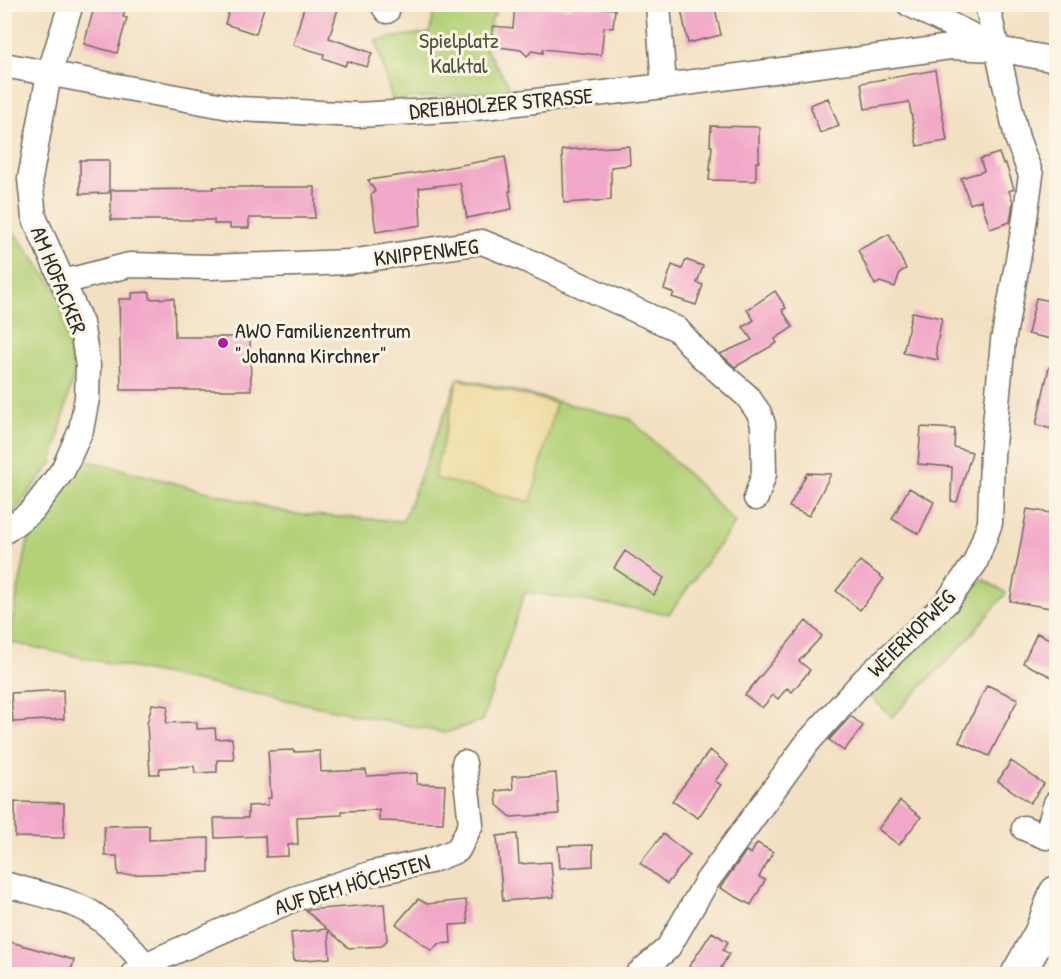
<svg xmlns="http://www.w3.org/2000/svg" width="1061" height="979" font-family="'Patrick Hand',sans-serif">
<style>
.green{fill:#b4d178;stroke:#707e52;stroke-width:1.5}
.sand{fill:#eeda9e;stroke:#8c8264;stroke-width:1.5}
.building{fill:#f1a8c8}
.lines{fill:none;stroke-linecap:round;stroke-linejoin:round}
.street-casing{stroke:#716a60;stroke-width:27}
.secondary-casing{stroke:#716a60;stroke-width:36}
.street{stroke:#fff;stroke-width:24}
.secondary{stroke:#fff;stroke-width:33}
.poi-dot{fill:#b5179e;stroke:#fcf5e5;stroke-width:2}
.labels{text-anchor:middle;dominant-baseline:central;stroke-width:6;stroke-linejoin:round;paint-order:stroke}
.park-label{font-size:22px;fill:#4d543e;stroke:#fcf5e5}
.street-label{font-size:22px;fill:#2b2b2b;stroke:#fcf5e5}
.poi-label{font-size:22px;fill:#2b2b2b;stroke:#fcf5e5;text-anchor:start}
</style>
<rect width="100%" height="100%" fill="#fcf5e5"/>
<filter id="ink" filterUnits="userSpaceOnUse"><feTurbulence type="fractalNoise" baseFrequency=".0167" numOctaves="2"/><feDisplacementMap in="SourceGraphic" scale="12" xChannelSelector="R" yChannelSelector="G"/><feConvolveMatrix kernelMatrix="1 2 1 2 8 2 1 2 1" color-interpolation-filters="sRGB"/></filter>
<filter id="wash" filterUnits="userSpaceOnUse"><feTurbulence type="fractalNoise" baseFrequency=".008" numOctaves="4" result="noise"/><feDisplacementMap in="SourceGraphic" scale="24" xChannelSelector="R" yChannelSelector="G"/><feGaussianBlur stdDeviation="1.35" result="paint"/><feColorMatrix in="noise" values="0 0 0 0 0 0 0 0 0 0 0 0 0 0 0 0 0 1.4 0 .05"/><feComposite in="paint" operator="in"/></filter>
<g filter="url(#wash)">
<rect width="100%" height="100%" fill="#f3e0c2"/>
<!-- green -->
<path class="green" d="M 435,5 L 497,5 L 495,16 L 492,17 L 485,48 L 512,90 L 392,100 L 376,41 C 394,36 412,35 430,33 Z
M 5,220 L 58,292 L 74,373 L 52,463 L 5,523 Z
M 461,378 L 630,419 L 698,484 L 735,523 L 669,614 L 525,592 L 482,721 L 445,733 L 8,642 L 31,526 L 86,460 L 293,514 L 403,521 L 458,379 Z
M 983,579 L 1006,593 L 966,641 L 892,717 L 869,695 L 883,672 Z"/>
<!-- sand -->
<path class="sand" d="M 458,379 L 556,403 L 531,502 L 434,478 Z"/>
<g id="blocks">
<!-- building -->
<path class="building" d="M 95,4 L 126,4 L 123,17 L 127,18 L 117,53 L 84,44 Z
M 231,4 L 265,4 L 256,34 L 225,24 Z
M 305,4 L 321,4 L 338,9 L 329,38 L 372,53 L 367,67 L 347,61 L 345,66 L 323,58 L 324,54 L 293,45 Z
M 515,4 L 572,8 L 573,5 L 615,9 L 613,28 L 604,27 L 601,55 L 543,49 L 543,53 L 532,51 L 527,56 L 521,50 L 491,46 L 493,26 L 513,28 Z
M 680,4 L 714,4 L 721,35 L 688,43 Z
M 935,70 L 947,141 L 917,146 L 909,102 L 865,109 L 861,83 Z
M 828,98 L 839,126 L 820,133 L 810,105 Z
M 711,126 L 759,127 L 759,162 L 756,162 L 756,181 L 709,180 L 712,146 L 710,146 Z
M 629,146 L 630,165 L 611,167 L 611,200 L 564,203 L 562,150 Z
M 999,153 L 1003,164 L 1006,164 L 1014,189 L 1009,191 L 1013,202 L 1010,222 L 990,229 L 981,200 L 970,204 L 961,178 L 984,171 L 980,159 Z
M 505,157 L 511,191 L 509,191 L 512,209 L 467,218 L 460,183 L 419,188 L 421,225 L 376,232 L 371,195 L 375,191 L 368,180 L 417,173 Z
M 80,160 L 109,160 L 109,193 L 80,194 Z
M 213,187 L 315,187 L 315,218 L 249,218 L 249,228 L 230,228 L 230,224 L 214,224 L 214,220 L 111,220 L 111,190 L 213,189 Z
M 889,234 L 906,269 L 900,272 L 895,287 L 880,282 L 875,285 L 858,250 Z
M 686,260 L 703,266 L 697,283 L 703,285 L 696,305 L 672,297 L 674,293 L 664,289 L 672,265 L 682,269 Z
M 775,291 L 786,308 L 782,310 L 793,327 L 775,339 L 777,343 L 735,367 L 720,354 L 752,340 L 743,327 L 754,320 L 747,310 Z
M 150,292 L 150,299 L 174,298 L 175,337 L 250,337 L 251,390 L 121,390 L 119,299 L 132,299 L 132,293 Z
M 1036,298 L 1056,302 L 1056,340 L 1028,334 Z
M 912,312 L 942,318 L 936,349 L 938,360 L 903,353 Z
M 1049,367 L 1056,368 L 1056,430 L 1036,425 Z
M 921,427 L 955,429 L 954,447 L 972,452 L 957,502 L 951,501 L 952,467 L 918,464 Z
M 807,473 L 831,474 L 809,516 L 789,507 Z
M 909,488 L 934,502 L 919,534 L 892,519 Z
M 1027,509 L 1056,514 L 1056,609 L 1010,601 Z
M 625,551 L 664,578 L 654,595 L 614,568 Z
M 860,561 L 884,579 L 860,610 L 836,591 Z
M 806,621 L 822,636 L 799,661 L 810,670 L 792,692 L 787,688 L 778,699 L 773,695 L 762,708 L 745,695 Z
M 1037,633 L 1056,642 L 1056,679 L 1023,663 Z
M 987,685 L 1018,699 L 989,756 L 959,742 Z
M 63,690 L 64,719 L 13,722 L 11,693 Z
M 152,704 L 168,706 L 166,723 L 197,722 L 197,729 L 215,728 L 216,739 L 232,738 L 234,760 L 217,760 L 217,772 L 195,773 L 194,766 L 160,768 L 159,774 L 150,774 L 147,724 Z
M 851,716 L 863,726 L 844,751 L 829,740 Z
M 293,750 L 294,752 L 320,751 L 321,772 L 366,770 L 367,776 L 417,773 L 417,784 L 445,785 L 443,823 L 379,821 L 379,810 L 342,811 L 342,815 L 297,817 L 298,844 L 288,845 L 288,856 L 266,857 L 265,836 L 215,838 L 214,818 L 248,818 L 248,806 L 268,805 L 268,798 L 271,798 L 268,751 Z
M 710,750 L 728,765 L 715,781 L 721,785 L 698,818 L 672,801 Z
M 1011,761 L 1044,784 L 1030,803 L 998,781 Z
M 556,773 L 559,814 L 511,817 L 497,805 L 496,791 L 513,789 L 512,776 Z
M 900,801 L 921,817 L 899,845 L 878,829 Z
M 15,802 L 64,803 L 64,838 L 15,837 Z
M 149,825 L 149,840 L 209,838 L 209,872 L 118,875 L 117,856 L 105,856 L 104,826 Z
M 517,834 L 519,864 L 551,862 L 554,897 L 503,901 L 497,836 Z
M 663,834 L 690,855 L 667,884 L 640,863 Z
M 757,843 L 773,852 L 759,877 L 765,880 L 751,905 L 720,888 L 746,851 L 751,854 Z
M 593,845 L 593,866 L 560,868 L 558,846 Z
M 418,899 L 427,904 L 466,900 L 468,924 L 450,925 L 451,943 L 438,944 L 432,951 L 396,924 Z
M 384,904 L 387,940 L 382,946 L 349,948 L 328,930 L 330,958 L 294,961 L 291,933 L 327,929 L 305,910 Z
M 712,932 L 728,942 L 723,950 L 729,954 L 717,975 L 699,975 L 688,968 Z
M 4,940 L 74,960 L 70,975 L 4,975 Z"/>
</g>
</g>
<g filter="url(#ink)">
<use href="#blocks" fill-opacity="0" stroke="#716a60" stroke-width="1.5"/>
<g class="lines">
<defs>
<path id="street" d="M 382,4 L 387,11
M 658,4 L 664,86
M 909,4 L 991,45
M 4,65 L 240,109 L 357,115 L 467,109 L 664,86 L 950,47 L 998,49 L 1056,60
M 63,282 L 129,265 L 210,267 L 349,262 L 482,242 L 524,259 L 677,329 L 700,355 L 747,396 L 759,413 L 763,424 L 764,474 L 756,498
M 4,532 L 32,511 L 63,470 L 81,430 L 87,398 L 88,366 L 81,323 L 34,217 L 30,179 L 49,74 L 71,4
M 1024,828 L 1046,837 L 1056,803
M 4,884 C 31,892 74,900 96,916 C 115,929 130,947 145,965
M 133,974 L 145,965 L 294,899 L 373,873 L 430,861 L 458,850 L 471,824 L 464,763
M 638,974 L 668,948 L 707,881 L 808,742 L 864,680 L 946,603 L 975,563 L 990,523 L 992,455 L 1003,341 L 1023,232 L 1031,175 L 1017,138 L 987,4"/>
<path id="secondary" d="M 1018,974 L 1041,933 L 1056,893"/>
</defs>
<!-- street casing -->
<use href="#street" class="street-casing"/>
<!-- secondary casing -->
<use href="#secondary" class="secondary-casing"/>
<!-- street -->
<use href="#street" class="street"/>
<!-- secondary -->
<use href="#secondary" class="secondary"/>
</g>
</g>
<!-- markers -->
<circle class="poi-dot" cx="223" cy="343" r="6"/>
<g class="labels">
<!-- park labels -->
<g class="park-label">
<text x="459" y="40">Spielplatz<tspan x="459" dy="25">Kalktal</tspan></text>
</g>
<!-- street labels -->
<g class="street-label">
<text transform="translate(501 103) rotate(-5)">DREIBHOLZER STRASSE</text>
<text transform="translate(426 252) rotate(-7)">KNIPPENWEG</text>
<text transform="translate(59 280) rotate(68)">AM HOFACKER</text>
<text transform="translate(911 633) rotate(-45)">WEIERHOFWEG</text>
<text transform="translate(352 884) rotate(-17)">AUF DEM HÖCHSTEN</text>
</g>
<!-- poi labels -->
<g class="poi-label">
<text x="235" y="330">AWO Familienzentrum<tspan x="235" dy="25">"Johanna Kirchner"</tspan></text>
</g>
</g>
<!-- margin -->
<rect width="1061" height="979" fill="none" stroke="#fcf5e5" stroke-width="24"/>
</svg>
